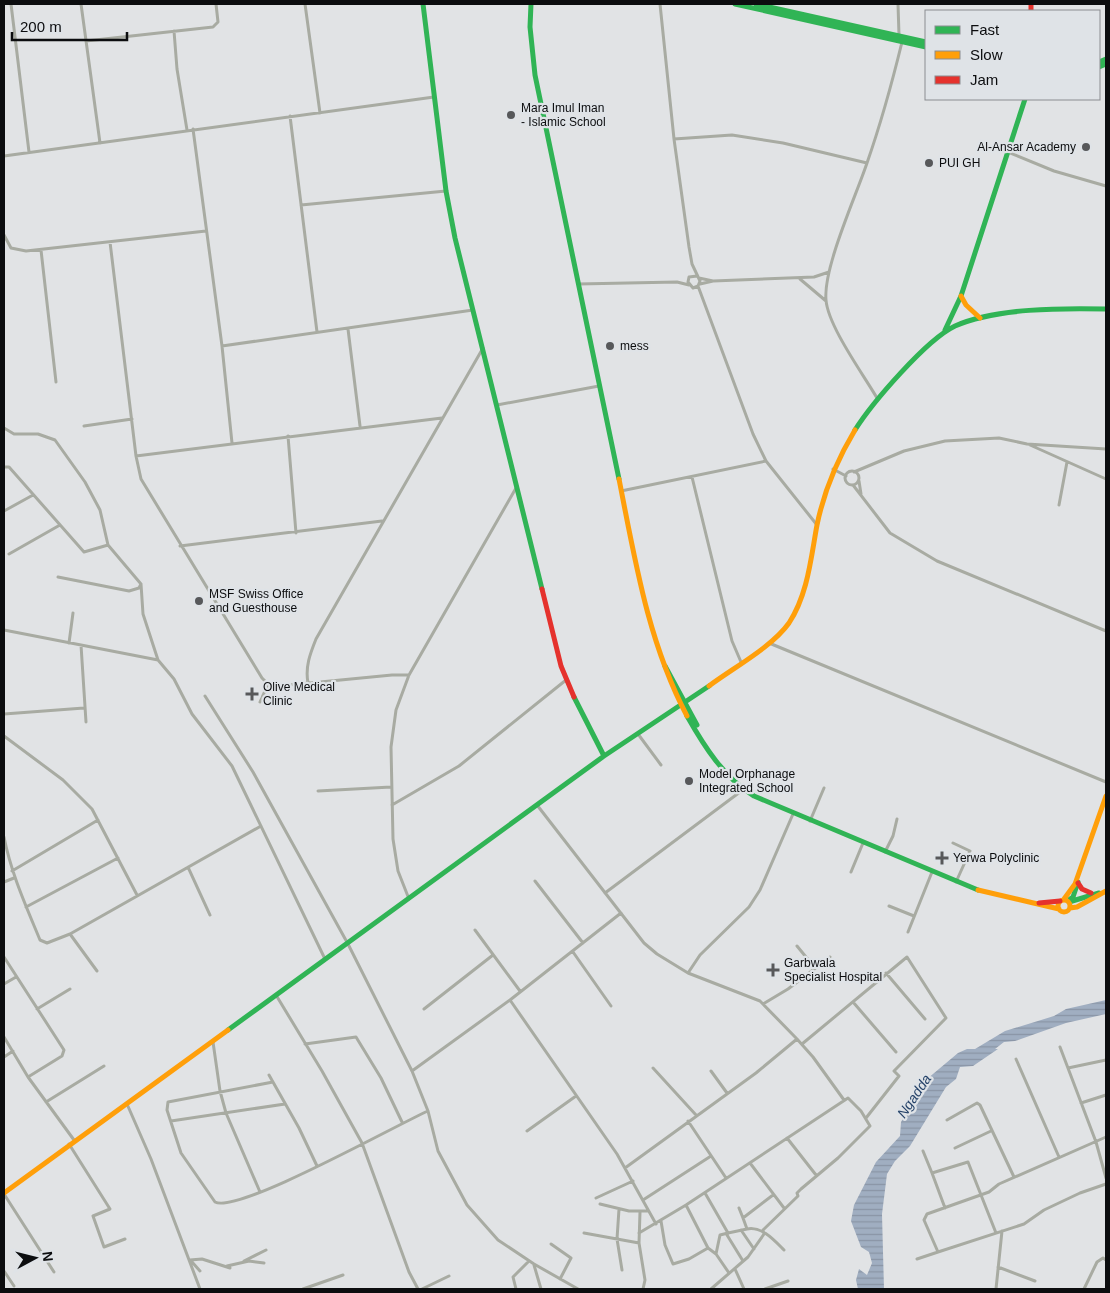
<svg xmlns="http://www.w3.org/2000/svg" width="1110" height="1293" font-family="Helvetica,sans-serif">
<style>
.water{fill:url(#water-rules)}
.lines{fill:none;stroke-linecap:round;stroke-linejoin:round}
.street{stroke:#a8aba2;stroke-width:3}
.fast{stroke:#30b455;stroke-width:5}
.slow{stroke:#ff9f0a;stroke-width:5}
.jam{stroke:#e5322d;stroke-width:5}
.poi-dot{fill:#57585a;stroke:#dfe3e7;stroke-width:2}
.labels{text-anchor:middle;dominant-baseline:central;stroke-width:4.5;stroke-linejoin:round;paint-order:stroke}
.poi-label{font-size:12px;fill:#0c0d0f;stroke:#dfe3e7;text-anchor:start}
.water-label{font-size:14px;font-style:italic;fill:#264369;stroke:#dfe3e7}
</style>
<defs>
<pattern id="water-rules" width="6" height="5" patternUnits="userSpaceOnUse" patternTransform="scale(1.25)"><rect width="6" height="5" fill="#a0aec1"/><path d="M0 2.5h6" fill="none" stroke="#8994a5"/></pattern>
</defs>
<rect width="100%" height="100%" fill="#e1e3e5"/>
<!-- water -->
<path class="water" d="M 1106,1000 L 1106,1014 L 1066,1023 L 1015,1041 L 1004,1042 L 995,1049 L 998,1049 L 973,1066 L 960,1067 L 956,1079 L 946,1087 L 910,1146 L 895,1161 L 887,1174 L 882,1214 L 884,1289 L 858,1289 L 856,1280 L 859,1269 L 867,1275 L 872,1263 L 869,1252 L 861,1247 L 851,1221 L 854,1205 L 876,1162 L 900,1136 L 901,1122 L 927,1079 L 958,1053 L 967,1049 L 975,1049 L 1005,1031 L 1054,1016 L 1066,1009 Z"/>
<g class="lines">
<!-- street -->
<path class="street" d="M 11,4 L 29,152
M 81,4 L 100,143
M 305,4 L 320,113
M 660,4 L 674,139 L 689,247 L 692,264 L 700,281 L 698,286 L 693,288 L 688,282 L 689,277 L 697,276
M 898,4 L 899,35
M 174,31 L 177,69 L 187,130
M 86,41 L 213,27 L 218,22 L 216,4
M 290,116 L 317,332
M 193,129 L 222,346 L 232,443
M 674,139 L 732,135 L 783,143 L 867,163
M 1008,152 L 1054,171 L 1106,186
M 4,156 L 434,97
M 301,205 L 446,191
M 4,235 L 11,248 L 26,251 L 206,231
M 110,242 L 136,456 L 141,479 L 262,678 L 268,684 L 279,686 L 392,675 L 409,675
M 41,250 L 56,382
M 699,278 L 713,281
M 800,279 L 826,301
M 578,284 L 677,282 L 689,285
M 700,284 L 713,281 L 814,277 L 829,272
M 698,286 L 753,434 L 766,461 L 817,525
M 348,329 L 360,426
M 222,346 L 473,310
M 877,398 C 863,374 828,326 826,300 C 823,268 856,196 867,163 C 881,123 892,83 902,42
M 497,405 L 599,386
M 84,426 L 132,419
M 4,428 L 14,434 L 38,434 L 55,440 L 85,482 L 100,510 L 108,545 L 141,584 L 143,614 L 158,660 L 174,679 L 192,714 L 232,766 L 325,959
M 288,436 L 296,533
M 1030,445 L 1106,479
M 136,456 L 442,418
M 4,467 L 9,467 L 84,552 L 108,545
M 833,469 L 846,476
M845 478a7 7 0 1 1 14 0a7 7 0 1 1-14 0Z
M 854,472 L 904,451 L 945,441 L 999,438 L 1027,444 L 1106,449
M 692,477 L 732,641 L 741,662
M 859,481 L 861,494
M 853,485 L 890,533 L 937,561 L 1106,631
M 621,491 L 766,461
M 1059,505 L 1067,462
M 4,511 L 33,495
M 180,546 L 382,521
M 9,554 L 60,525
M 58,577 L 129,591 L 139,588 L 141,584
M 4,630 L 158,660
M 69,643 L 73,613
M 769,643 L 1106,782
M 81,645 L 86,722
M 308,683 C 305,667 310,654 316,639 L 483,348
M 205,696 L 253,772 L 348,944 L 412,1071 L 428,1111 L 438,1151 L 467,1205 L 498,1240 L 534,1264 L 578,1289
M 260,702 L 268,684
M 4,714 L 84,708
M 638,734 L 661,765
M 4,736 L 63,780 L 92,809 L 137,895
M 318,791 L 391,787
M 392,805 L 459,766 L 566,680
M 537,805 L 644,943 L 657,954 L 688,973 L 760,1001 L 797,1039 L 756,1073 L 625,1168
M 810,821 L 824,788
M 4,837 C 11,873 26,906 40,940 L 47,943 L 70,934 L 261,826
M 953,843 L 970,851 L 956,882
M 885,852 L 893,836 L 897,819
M 188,867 L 210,915
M 12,871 L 98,820
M 851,872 L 863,843
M 535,881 L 583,943
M 4,882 L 14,878
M 605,893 L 744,789
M 409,899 L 398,871 L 393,839 L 391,747 L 396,710 L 409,675 L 516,488
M 889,906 L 914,916
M 26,907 L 118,858
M 475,930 L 520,991
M 908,932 L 932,872
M 70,934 L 97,971
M 797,946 L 815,968
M 573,952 L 611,1006
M 4,957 L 64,1050 L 62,1056 L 28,1077
M 688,973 L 700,955 L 749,907 L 760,890 L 793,814
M 886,973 L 925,1019
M 4,984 L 16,977
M 276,995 L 322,1071 L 362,1143 L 409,1272 L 418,1289
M 510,1000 L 617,1154 L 656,1224
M 853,1002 L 896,1052
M 763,1004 L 788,989 L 830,957
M 37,1009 L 70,989
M 424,1009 L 493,955
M 4,1037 L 28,1077 L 74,1140
M 797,1039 L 813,1057 L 844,1100
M 213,1042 L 220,1091 L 226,1113 L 260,1192
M 305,1044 L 356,1037 L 381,1078 L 402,1122
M 802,1044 L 907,957 L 946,1018 L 894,1071 L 899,1076 L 866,1118
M 1060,1047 L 1096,1142 L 1106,1178
M 4,1057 L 13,1051
M 1016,1059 L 1059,1157
M 653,1068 L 696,1115
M 1068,1068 L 1106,1060
M 412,1071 L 510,1000 L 621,913
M 711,1071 L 727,1093
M 269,1075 L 299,1128 L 317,1166
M 273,1082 L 168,1102 L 167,1110 L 181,1153 L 215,1202 C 238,1214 396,1125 428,1111
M 46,1102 L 104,1066
M 1081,1103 L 1106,1095
M 127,1104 L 151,1159 L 200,1289
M 947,1120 L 977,1103 L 980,1105 L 1014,1177
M 171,1121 L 285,1104
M 688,1121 L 726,1178
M 527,1131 L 576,1096
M 1106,1137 L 999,1184 L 989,1192 L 927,1214 L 924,1220 L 938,1252 L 1024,1224 L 1044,1210 L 1080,1193 L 1106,1184
M 787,1138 L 816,1175
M 69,1144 L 110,1209 L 93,1216 L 104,1247 L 125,1239
M 955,1148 L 991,1131
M 923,1151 L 932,1173
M 750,1163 L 784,1208
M 705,1193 L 728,1233 L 747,1229 L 743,1218 L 773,1195
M 4,1194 L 54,1272
M 596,1198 L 633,1181
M 643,1200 L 711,1156
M 600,1204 L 629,1211 L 648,1211
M 686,1205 L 708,1248 L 716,1254
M 739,1208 L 743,1218
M 945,1208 L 932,1173 L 968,1162 L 996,1233
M 619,1209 L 617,1239 L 622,1270
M 640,1212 L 639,1243 L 645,1280 L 643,1289
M 661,1221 L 665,1245 L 673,1264 L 689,1259 L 708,1248
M 747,1229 C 762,1226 774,1240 784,1250
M 741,1230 L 754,1249
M 584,1233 L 639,1243
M 639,1233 L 686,1205 L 848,1098 L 861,1111 L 870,1126 L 838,1158 L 801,1189 L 797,1193 L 798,1196 L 763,1230 L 764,1234 L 748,1257 L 711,1289
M 551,1244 L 571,1258 L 560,1279
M 917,1259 L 938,1252
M 190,1260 L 202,1259 L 230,1268
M 244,1261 L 266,1250
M 192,1262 L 200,1271
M 534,1265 L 541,1289
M 227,1266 L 249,1261 L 264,1263
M 998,1267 L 1035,1281
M 735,1269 L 744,1289
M 4,1271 L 14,1286
M 729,1273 L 716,1254 L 720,1235 L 728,1233 L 727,1235 L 743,1261
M 303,1289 L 343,1275
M 422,1289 L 449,1276
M 516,1289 L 513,1277 L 529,1261
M 765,1289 L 788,1281
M 996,1289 L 1002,1231
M 1084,1289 L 1097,1262 L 1103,1258 L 1106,1260"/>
<!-- fast -->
<path class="fast" d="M 423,4 L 446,191 L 455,238 L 542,589
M 531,4 L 530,27 L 535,75 L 619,479
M 735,4 L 926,47
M 756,4 L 926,42
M 1099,62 L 1106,59
M 1099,67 L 1106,64
M 945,330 L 961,296 L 1025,99
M 855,430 C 872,403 926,340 955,326 C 996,308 1061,308 1106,309
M 665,666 L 697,725
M 574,697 L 604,756
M 687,716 C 704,746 724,778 754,796 L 978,890
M 1070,899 L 1073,897 L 1078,882
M 1069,902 L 1099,893
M 228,1030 L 604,756 L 709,686"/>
<!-- slow -->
<path class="slow" d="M 961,296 L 966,305 L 980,318
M 619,479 C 635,560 648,642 687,716
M 709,686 C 733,668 772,647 789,623 C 808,594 811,557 817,525 C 824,491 837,460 855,430
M 978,890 L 1059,909
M 1064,899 L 1075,884 L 1106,796
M1058 906a6 6 0 1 1 12 0a6 6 0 1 1-12 0Z
M 1070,908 L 1077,907 L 1106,891
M 4,1193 L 228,1030"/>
<!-- jam -->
<path class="jam" d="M 1031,4 L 1031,11
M 542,589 L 561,666 L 574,697
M 1078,883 L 1082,889 L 1091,893
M 1039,903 L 1060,901"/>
</g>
<!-- markers -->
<g class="poi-dot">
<circle cx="511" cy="115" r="5"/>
<circle cx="1086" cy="147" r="5"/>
<circle cx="929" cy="163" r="5"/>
<circle cx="610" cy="346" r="5"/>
<circle cx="199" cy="601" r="5"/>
<path d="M249.5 686.5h5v5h5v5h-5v5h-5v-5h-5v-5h5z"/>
<circle cx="689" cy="781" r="5"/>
<path d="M939.5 850.5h5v5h5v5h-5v5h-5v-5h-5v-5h5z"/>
<path d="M770.5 962.5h5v5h5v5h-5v5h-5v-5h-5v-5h5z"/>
</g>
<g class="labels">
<!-- poi labels -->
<g class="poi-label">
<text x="521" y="108">Mara Imul Iman<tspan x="521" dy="14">- Islamic School</tspan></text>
<text x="1076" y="147" text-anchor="end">Al-Ansar Academy</text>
<text x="939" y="163">PUI GH</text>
<text x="620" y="346">mess</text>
<text x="209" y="594">MSF Swiss Office<tspan x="209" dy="14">and Guesthouse</tspan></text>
<text x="263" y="687">Olive Medical<tspan x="263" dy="14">Clinic</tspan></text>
<text x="699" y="774">Model Orphanage<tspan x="699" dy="14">Integrated School</tspan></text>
<text x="953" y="858">Yerwa Polyclinic</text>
<text x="784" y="963">Garbwala<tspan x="784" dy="14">Specialist Hospital</tspan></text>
</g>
<!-- water labels -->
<g class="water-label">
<text transform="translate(914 1096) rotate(-56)">Ngadda</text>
</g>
</g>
<!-- border -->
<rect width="1110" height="1293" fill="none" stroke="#0c0d0f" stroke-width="10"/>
<!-- legend -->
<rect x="925" y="10" width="175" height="90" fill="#dfe3e7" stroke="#8b8d91"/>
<rect x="935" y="26" width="25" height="8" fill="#30b455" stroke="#8b8d91"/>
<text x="970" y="35" font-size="15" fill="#0c0d0f">Fast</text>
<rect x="935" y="51" width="25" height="8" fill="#ff9f0a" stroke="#8b8d91"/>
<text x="970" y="60" font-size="15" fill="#0c0d0f">Slow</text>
<rect x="935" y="76" width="25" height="8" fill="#e5322d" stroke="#8b8d91"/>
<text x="970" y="85" font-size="15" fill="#0c0d0f">Jam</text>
<!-- north arrow -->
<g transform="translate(35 1258) rotate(83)" stroke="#dfe3e7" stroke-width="4" paint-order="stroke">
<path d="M0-4L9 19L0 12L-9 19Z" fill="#0c0d0f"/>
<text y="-8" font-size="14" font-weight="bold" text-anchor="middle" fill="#0c0d0f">N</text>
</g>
<!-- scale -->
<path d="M12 32v8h115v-8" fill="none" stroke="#0c0d0f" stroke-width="2.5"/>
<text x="20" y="32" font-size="15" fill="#0c0d0f" stroke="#dfe3e7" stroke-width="4" paint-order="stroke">200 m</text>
</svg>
